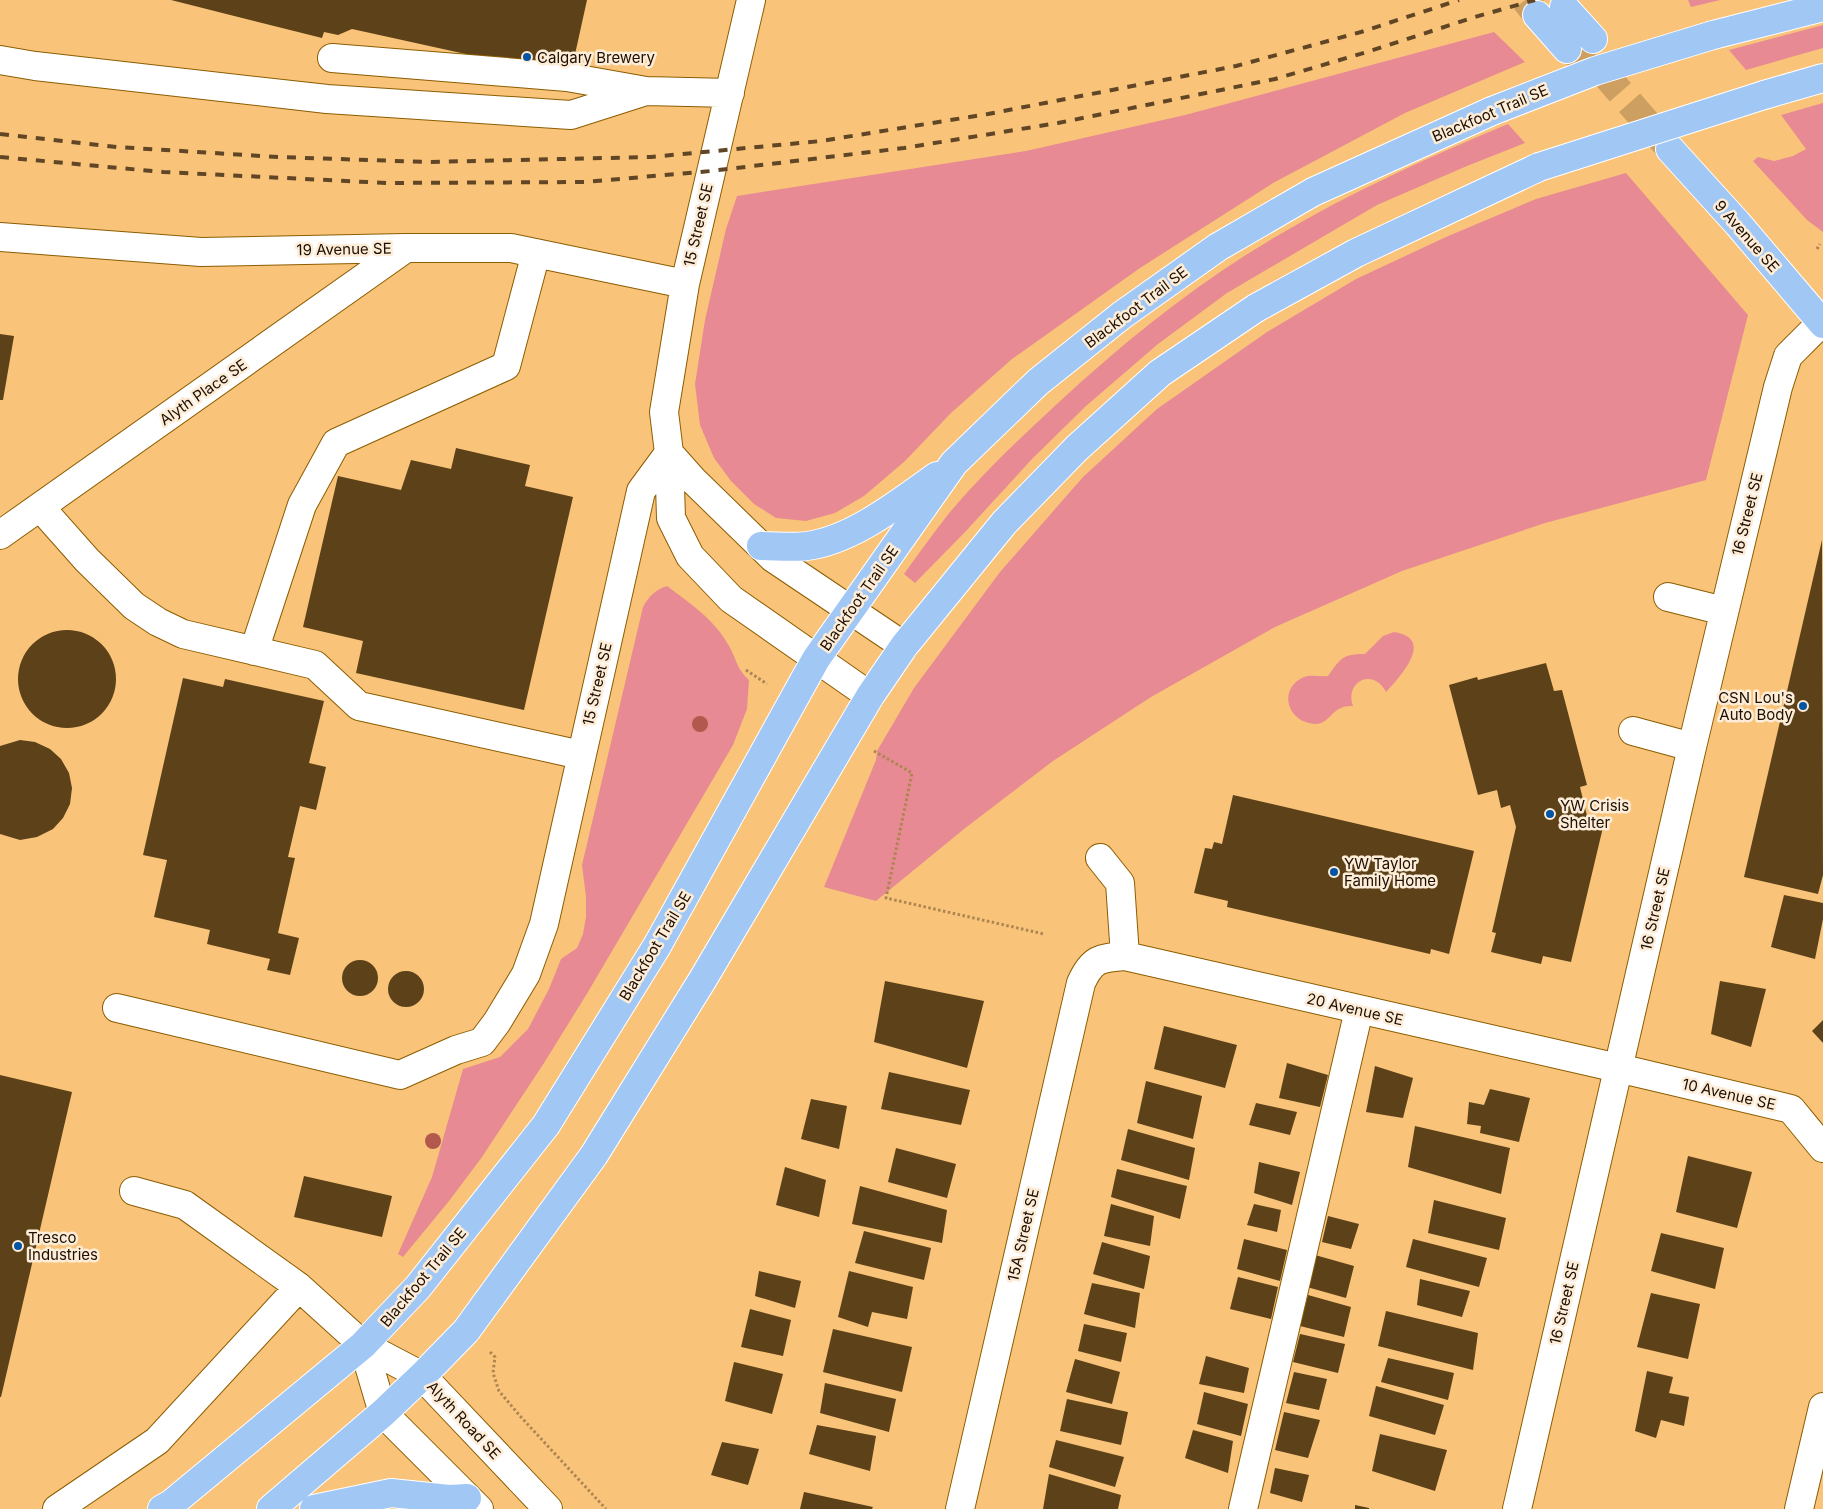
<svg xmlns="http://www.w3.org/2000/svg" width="1823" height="1509" font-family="Inter,sans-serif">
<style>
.green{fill:#e78a93}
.building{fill:#5c4119}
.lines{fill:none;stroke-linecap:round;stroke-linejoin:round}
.major-tunnel{stroke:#cda062;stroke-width:28;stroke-dasharray:28 14;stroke-linecap:butt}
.minor-casing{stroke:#8c5d00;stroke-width:30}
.major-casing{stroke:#fff;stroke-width:30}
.path{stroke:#ad8550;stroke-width:3;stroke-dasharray:2.5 2.5;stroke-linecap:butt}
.minor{stroke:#fff;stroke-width:28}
.major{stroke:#a1c7f5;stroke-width:28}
.rail{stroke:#614626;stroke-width:4;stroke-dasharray:9 9;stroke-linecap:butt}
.major-bridge-casing{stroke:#fff;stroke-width:30;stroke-linecap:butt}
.major-bridge{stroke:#a1c7f5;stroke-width:28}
.tree{fill:#b3584c}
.poi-dot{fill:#0355a3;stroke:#fdedd8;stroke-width:2}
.labels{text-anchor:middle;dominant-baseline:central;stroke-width:5;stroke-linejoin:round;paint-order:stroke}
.poi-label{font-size:15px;fill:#1d0e00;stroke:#fdedd8;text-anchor:start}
.street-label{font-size:15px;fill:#1d0e00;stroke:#fdedd8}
</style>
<rect width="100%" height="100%" fill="#f9c47a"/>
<!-- green -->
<path class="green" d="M 1688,0 L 1720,0 L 1691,7 Z
M 1823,25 L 1823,48 L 1746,70 L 1729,50 Z
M 1494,32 L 1525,62 L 1405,113 L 1273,183 L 1140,268 L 1012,359 L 951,413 L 905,461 L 864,496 L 835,513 L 806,521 L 776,518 L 754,504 L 731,481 L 714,458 L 700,425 L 695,384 L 705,320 L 726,229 L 737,196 L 1026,151 L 1185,115 Z
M 1823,103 L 1823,232 L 1807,220 L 1753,161 L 1758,157 L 1774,161 L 1793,156 L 1806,149 L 1781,115 Z
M 1508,124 L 1525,143 L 1467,166 L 1377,205 L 1227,293 L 1158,344 L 1086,406 L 1032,459 L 966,531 L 915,583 L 904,574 C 919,553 934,532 950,512 C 983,473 1020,438 1058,403 C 1125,341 1198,282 1277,236 C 1351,192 1429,157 1508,124 Z
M 1626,173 L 1748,315 L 1706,480 L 1545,523 L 1402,571 L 1275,627 L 1151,697 L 1053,761 L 964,829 L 876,901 L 824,887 L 876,760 L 877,751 L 914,688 L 1000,572 L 1083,477 L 1157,409 L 1267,332 L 1356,279 L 1446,237 L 1536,199 Z
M 667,586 C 691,604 715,620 729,646 C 737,660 736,668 749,680 L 747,709 L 733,745 L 588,992 L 544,1063 L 482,1157 L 449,1201 L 403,1257 L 398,1254 L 432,1177 L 463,1069 L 500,1057 L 528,1029 L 549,989 L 561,959 L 577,948 L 583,934 L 586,917 L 586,897 L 582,865 L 643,607 C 649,596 655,590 667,586 Z
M 1394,632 C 1436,638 1400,677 1386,692 C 1373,667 1344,682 1353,706 C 1349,706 1345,706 1341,708 C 1331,712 1327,724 1316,724 C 1287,723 1277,689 1304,677 C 1311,674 1320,677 1328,676 C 1341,658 1342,654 1365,654 L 1383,636 Z"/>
<!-- building -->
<path class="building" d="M 171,0 L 587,0 L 570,77 L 352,29 L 338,35 L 324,32 L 322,38 Z
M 0,334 L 14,336 L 3,400 L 0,400 Z
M 456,448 L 530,465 L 525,486 L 573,497 L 524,710 L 356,673 L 363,641 L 303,627 L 338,476 L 401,490 L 411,460 L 451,469 Z
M 1822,540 L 1823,875 L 1818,894 L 1744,877 Z
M18 679a49 49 0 1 1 98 0a49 49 0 1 1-98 0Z
M 1546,663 L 1554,691 L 1562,690 L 1587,785 L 1580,787 L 1588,820 L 1604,823 L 1571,962 L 1543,956 L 1541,964 L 1491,952 L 1496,933 L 1492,932 L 1516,827 L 1510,805 L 1501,808 L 1497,790 L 1478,795 L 1449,685 L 1477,677 L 1478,680 Z
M 183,678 L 223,687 L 225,679 L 324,701 L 309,763 L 326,767 L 316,810 L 300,806 L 288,857 L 295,858 L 278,933 L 299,938 L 290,975 L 267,970 L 270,959 L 207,944 L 210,930 L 154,917 L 167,860 L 143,855 Z
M 20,740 L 35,742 L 50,749 L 61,759 L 69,773 L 72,788 L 70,804 L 63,818 L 53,829 L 37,837 L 20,840 L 0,834 L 0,746 Z
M 1233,795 L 1474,851 L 1449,954 L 1431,949 L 1430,954 L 1227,907 L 1228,901 L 1194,893 L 1205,848 L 1212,849 L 1214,842 L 1222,844 Z
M 1784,895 L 1823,903 L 1823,919 L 1815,959 L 1771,947 Z
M342 978a18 18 0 1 1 36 0a18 18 0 1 1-36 0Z
M388 989a18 18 0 1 1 36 0a18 18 0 1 1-36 0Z
M 885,981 L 984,1001 L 967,1068 L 874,1042 Z
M 1720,981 L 1766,989 L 1751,1047 L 1711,1034 Z
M 1823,1020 L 1823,1043 L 1812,1031 Z
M 1164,1026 L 1237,1045 L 1225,1088 L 1154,1069 Z
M 1287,1063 L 1328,1075 L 1320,1107 L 1279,1098 Z
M 1375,1066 L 1413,1078 L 1403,1118 L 1366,1112 Z
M 889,1072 L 970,1090 L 961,1125 L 881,1109 Z
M 0,1075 L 72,1092 L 1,1397 L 0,1397 Z
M 1146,1081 L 1202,1096 L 1193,1139 L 1137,1123 Z
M 1490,1089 L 1530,1098 L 1519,1142 L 1480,1133 L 1481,1126 L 1467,1124 L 1469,1102 L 1484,1105 Z
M 811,1099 L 847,1106 L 839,1149 L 801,1139 Z
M 1256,1103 L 1297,1112 L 1290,1135 L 1249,1125 Z
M 1415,1126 L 1510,1148 L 1501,1194 L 1408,1167 Z
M 1128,1129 L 1195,1148 L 1189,1180 L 1121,1160 Z
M 896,1148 L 956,1164 L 947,1198 L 888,1182 Z
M 1688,1156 L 1752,1172 L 1737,1228 L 1676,1212 Z
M 1259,1162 L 1300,1172 L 1292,1205 L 1254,1193 Z
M 785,1167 L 826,1180 L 819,1217 L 776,1205 Z
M 1117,1169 L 1187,1186 L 1180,1219 L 1111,1197 Z
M 304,1176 L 392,1196 L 382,1237 L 294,1217 Z
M 860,1186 L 947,1210 L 942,1243 L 852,1224 Z
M 1434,1200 L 1506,1218 L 1499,1250 L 1428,1233 Z
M 1111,1204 L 1154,1216 L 1150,1246 L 1104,1236 Z
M 1254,1204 L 1281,1210 L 1277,1232 L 1247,1225 Z
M 1328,1216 L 1359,1224 L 1351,1249 L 1322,1242 Z
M 864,1231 L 931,1248 L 924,1280 L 855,1263 Z
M 1661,1233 L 1724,1248 L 1715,1289 L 1651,1271 Z
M 1244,1239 L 1287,1250 L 1280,1281 L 1237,1269 Z
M 1413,1239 L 1487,1258 L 1479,1287 L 1406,1267 Z
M 1102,1242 L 1150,1256 L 1144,1289 L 1093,1274 Z
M 1315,1255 L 1354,1266 L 1346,1298 L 1307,1287 Z
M 759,1271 L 801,1281 L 795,1308 L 755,1296 Z
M 849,1271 L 913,1287 L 907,1319 L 872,1312 L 868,1327 L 838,1317 Z
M 1238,1277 L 1278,1287 L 1271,1319 L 1230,1309 Z
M 1420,1279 L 1470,1291 L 1462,1317 L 1417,1305 Z
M 1092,1283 L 1140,1293 L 1135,1328 L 1084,1314 Z
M 1651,1293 L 1700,1304 L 1688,1359 L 1637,1347 Z
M 1308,1295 L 1351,1307 L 1344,1337 L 1300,1326 Z
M 750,1309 L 791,1320 L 783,1356 L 741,1347 Z
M 1386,1311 L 1478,1333 L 1473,1370 L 1378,1346 Z
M 1084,1324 L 1127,1333 L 1121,1362 L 1078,1351 Z
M 833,1329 L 912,1347 L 902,1392 L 823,1372 Z
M 1300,1334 L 1345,1344 L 1338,1373 L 1293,1362 Z
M 1206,1356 L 1249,1368 L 1244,1393 L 1199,1384 Z
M 1388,1358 L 1454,1373 L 1448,1400 L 1381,1382 Z
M 1075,1359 L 1120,1372 L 1112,1404 L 1066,1392 Z
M 734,1362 L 783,1374 L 772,1414 L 725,1401 Z
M 1647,1371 L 1673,1377 L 1669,1393 L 1689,1397 L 1684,1426 L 1661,1420 L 1656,1438 L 1635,1431 Z
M 1294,1372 L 1327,1379 L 1319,1410 L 1286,1403 Z
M 825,1383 L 896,1399 L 889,1432 L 820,1413 Z
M 1376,1386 L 1444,1405 L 1435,1435 L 1369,1416 Z
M 1204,1392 L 1248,1404 L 1241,1436 L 1197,1424 Z
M 1067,1399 L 1128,1412 L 1121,1445 L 1060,1431 Z
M 1284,1412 L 1320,1420 L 1308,1458 L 1275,1450 Z
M 817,1425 L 876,1436 L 870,1471 L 809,1454 Z
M 1193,1430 L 1233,1441 L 1228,1473 L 1185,1458 Z
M 1380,1434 L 1447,1450 L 1435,1491 L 1372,1471 Z
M 1056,1440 L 1124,1457 L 1115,1487 L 1049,1467 Z
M 722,1442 L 759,1449 L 748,1485 L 711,1475 Z
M 1275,1468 L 1309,1475 L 1302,1502 L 1270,1493 Z
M 1049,1474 L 1121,1495 L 1118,1509 L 1043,1509 Z
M 804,1492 L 873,1507 L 872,1509 L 800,1509 Z
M 1355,1505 L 1369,1508 L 1369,1509 L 1355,1509 Z"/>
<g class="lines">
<!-- major-tunnel -->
<path class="major-tunnel" d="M 1525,0 L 1537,15
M 1567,49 L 1595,63 L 1669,148"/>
<defs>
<path id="minor" d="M 751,0 L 685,284 L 664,412 L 669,453 L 671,518 L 690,556 L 731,599 L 870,696
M 332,58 L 567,77 L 646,91 L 730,93
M 0,60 L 35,66 L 327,99 L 571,115 L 646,91
M 0,237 L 201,252 L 406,248 L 511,248 L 685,284
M 669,453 L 693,480 L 773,558 L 904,646
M 40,507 L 87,560 L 134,606 L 158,622 L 183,634 L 315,665 L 359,706 L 581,755
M 0,535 L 406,248
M 1668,597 L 1724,611
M 254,651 L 302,505 L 336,443 L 506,366 L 536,253
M 1633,731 L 1692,747
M 1100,858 L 1120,883 L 1125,956
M 117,1008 L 400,1075 L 456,1050 L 482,1042 L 497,1022 L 526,974 L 544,924 L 641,491 L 669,453
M 134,1191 L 185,1205 L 299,1287 L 363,1345 L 422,1376 L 548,1509
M 363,1345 L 383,1413 L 479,1509
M 57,1509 L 157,1441 L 299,1287
M 960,1509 L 1081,983 C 1092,959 1099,958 1125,956 L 1618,1068 L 1791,1109 L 1823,1148
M 1243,1509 L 1359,1010
M 1517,1509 L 1692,747 L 1778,387 L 1788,356 L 1823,321
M 1799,1509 L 1823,1407"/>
<path id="major" d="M 1564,7 L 1593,39
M 1537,15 L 1567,49
M 1713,35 L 1823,7
M 1764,95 L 1823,78
M 1670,149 L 1738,224 L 1823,324
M 761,546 C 776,546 792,548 807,546 C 853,540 900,502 937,476
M 162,1509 L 171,1504 L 363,1345 L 418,1287 L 546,1125 L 657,946 L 816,659 L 954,463 L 1038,382 L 1122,315 L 1218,247 L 1313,192 L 1492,111
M 271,1509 L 383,1413 L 422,1376 L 466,1331 L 594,1155 L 703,979 L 870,696 L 904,646 L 1004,523 L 1077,448 L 1160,373 L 1256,308 L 1356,253 L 1539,167
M 314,1509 L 391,1493 L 449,1499 L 467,1498"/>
</defs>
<!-- minor casing -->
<use href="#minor" class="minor-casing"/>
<!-- major casing -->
<use href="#major" class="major-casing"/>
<!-- path -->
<path class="path" d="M 1817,249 L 1820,244
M 746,670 L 767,684
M 874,751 L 912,773 L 886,898 L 1044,934
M 490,1352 L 495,1357 L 493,1373 L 499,1391 L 520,1416 L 606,1509"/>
<!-- minor -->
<use href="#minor" class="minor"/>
<!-- major -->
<use href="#major" class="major"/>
<!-- rail -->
<path class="rail" d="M 0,134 L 117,147 L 278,157 L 428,162 L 651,157 L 821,141 L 988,114 L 1236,66 L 1361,32 L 1459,0
M 0,157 L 163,172 L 387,183 L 585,182 L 711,171 L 904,148 L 1058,123 L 1275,79 L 1367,52 L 1475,17 L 1535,0"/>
<defs>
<path id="major-bridge" d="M 1492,111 L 1595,71 L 1713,35
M 1539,167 L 1764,95"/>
</defs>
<!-- major-bridge casing -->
<use href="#major-bridge" class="major-bridge-casing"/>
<!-- major-bridge -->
<use href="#major-bridge" class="major-bridge"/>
</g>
<!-- trees -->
<g class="tree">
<circle cx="700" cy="724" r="8"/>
<circle cx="433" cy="1141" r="8"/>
</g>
<!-- markers -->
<g class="poi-dot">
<circle cx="527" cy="57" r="5"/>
<circle cx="1803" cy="706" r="5"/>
<circle cx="1550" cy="814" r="5"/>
<circle cx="1334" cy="872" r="5"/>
<circle cx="18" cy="1246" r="5"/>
</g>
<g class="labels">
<!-- poi labels -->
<g class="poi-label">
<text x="537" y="57">Calgary Brewery</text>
<text x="1793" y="697" text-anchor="end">CSN Lou's<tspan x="1793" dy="17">Auto Body</tspan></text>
<text x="1560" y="805">YW Crisis<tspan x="1560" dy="17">Shelter</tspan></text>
<text x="1344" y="863">YW Taylor<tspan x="1344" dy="17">Family Home</tspan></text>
<text x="28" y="1237">Tresco<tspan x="28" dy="17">Industries</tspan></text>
</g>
<!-- street labels -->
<g class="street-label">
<text transform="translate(1490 113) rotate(-23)">Blackfoot Trail SE</text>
<text transform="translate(698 225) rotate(-77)">15 Street SE</text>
<text transform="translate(1747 236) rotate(49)">9 Avenue SE</text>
<text transform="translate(344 249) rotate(-1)">19 Avenue SE</text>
<text transform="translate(1136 307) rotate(-37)">Blackfoot Trail SE</text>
<text transform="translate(203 392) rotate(-35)">Alyth Place SE</text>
<text transform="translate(1747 514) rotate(-76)">16 Street SE</text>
<text transform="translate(859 598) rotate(-55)">Blackfoot Trail SE</text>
<text transform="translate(597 684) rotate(-77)">15 Street SE</text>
<text transform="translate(1655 909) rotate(-77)">16 Street SE</text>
<text transform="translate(655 946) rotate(-59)">Blackfoot Trail SE</text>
<text transform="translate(1355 1009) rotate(13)">20 Avenue SE</text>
<text transform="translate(1729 1094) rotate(13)">10 Avenue SE</text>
<text transform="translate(1023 1235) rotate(-77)">15A Street SE</text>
<text transform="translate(423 1277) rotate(-50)">Blackfoot Trail SE</text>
<text transform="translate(1564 1303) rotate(-77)">16 Street SE</text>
<text transform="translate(464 1420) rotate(47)">Alyth Road SE</text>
</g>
</g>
</svg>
